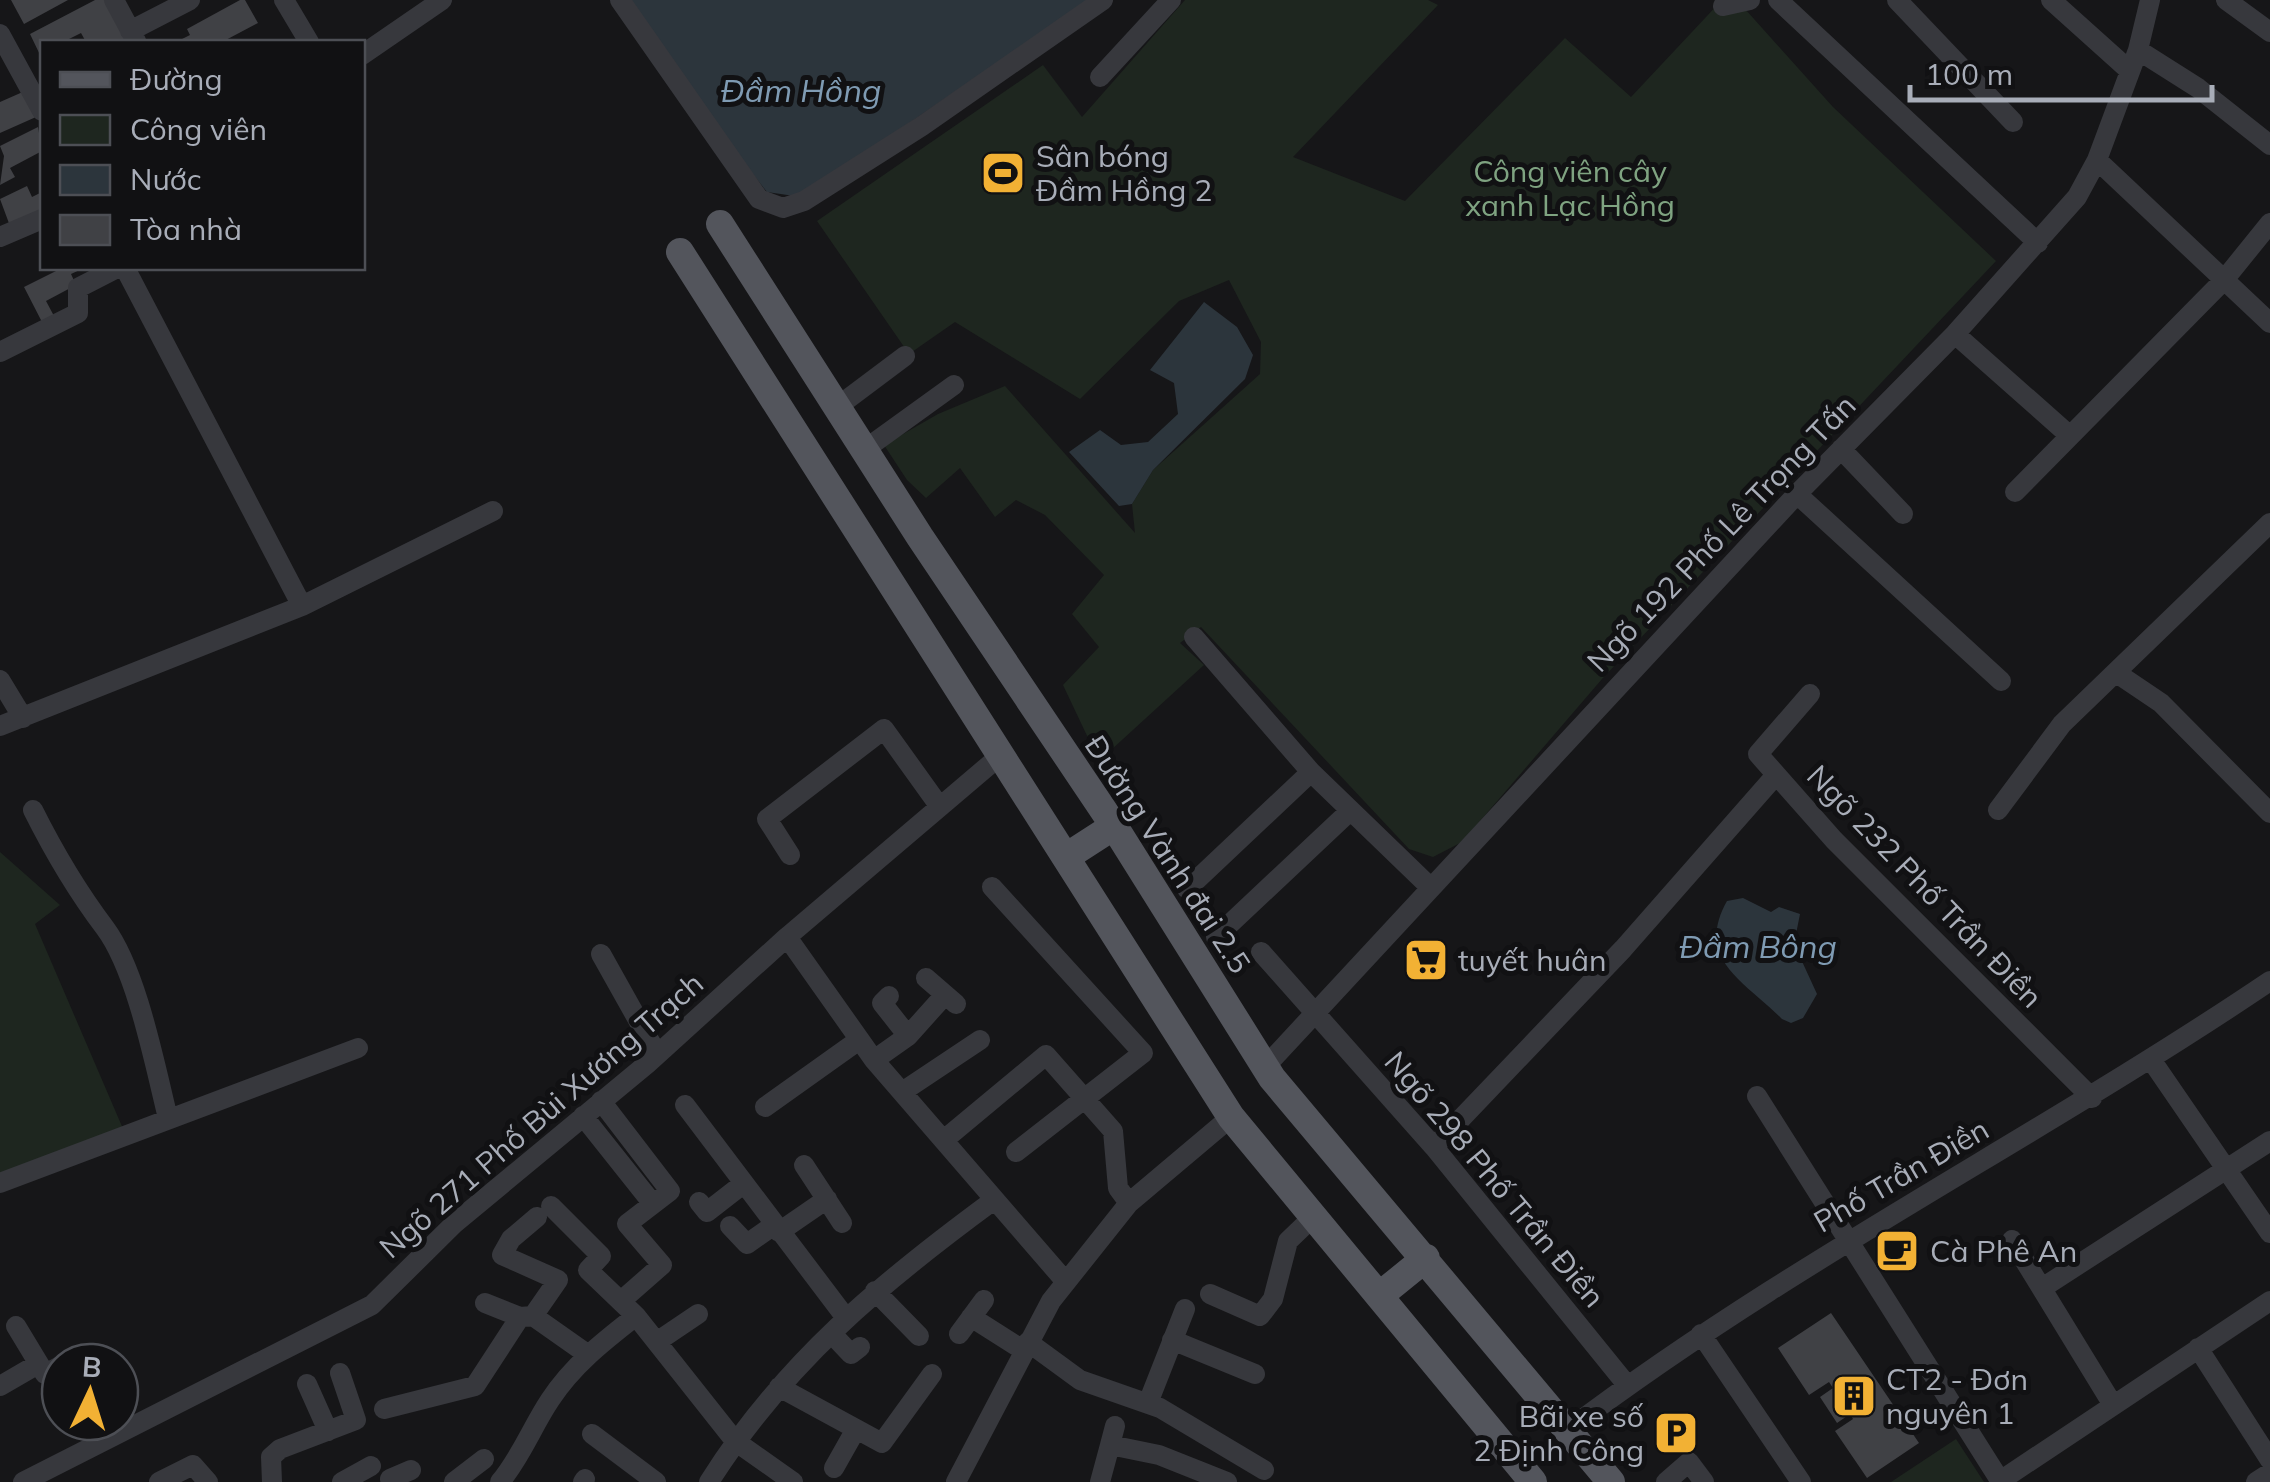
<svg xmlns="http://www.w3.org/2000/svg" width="2270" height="1482" font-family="Mulish,sans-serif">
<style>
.green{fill:#1e261f}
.water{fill:#2c353c}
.building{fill:#404145}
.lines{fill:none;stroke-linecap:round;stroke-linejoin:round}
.minor{stroke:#37383d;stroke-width:20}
.major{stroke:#53555c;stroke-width:28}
.labels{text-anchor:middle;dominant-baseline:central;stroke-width:10;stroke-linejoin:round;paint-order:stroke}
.poi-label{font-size:30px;fill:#a8adb8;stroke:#111113;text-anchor:start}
.park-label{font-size:30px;fill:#7fa381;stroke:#111113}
.street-label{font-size:30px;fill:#a8adb8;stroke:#111113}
.water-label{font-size:32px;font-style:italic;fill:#7f9bb3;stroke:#111113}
</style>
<rect width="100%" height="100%" fill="#161618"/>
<!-- green -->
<path class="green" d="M 1185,0 L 1428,0 L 1438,5 L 1293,157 L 1405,201 L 1565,38 L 1631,97 L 1722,0 L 1737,0 L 1833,107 L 1996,261 L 1602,679 L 1462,842 L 1433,857 L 1409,849 L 1201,627 L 1180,643 L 1204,665 L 1099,761 L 1063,685 L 1099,647 L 1072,614 L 1104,575 L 1045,515 L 1016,500 L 995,517 L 960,468 L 926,498 L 907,480 L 884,445 L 938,414 L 1005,386 L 1135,533 L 1132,504 L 1153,470 L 1260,374 L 1261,342 L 1229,280 L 1179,301 L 1080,399 L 955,322 L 909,354 L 817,221 L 1043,65 L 1082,117 Z
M 0,852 L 60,905 L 35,924 L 124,1131 L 0,1175 Z
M 1956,1439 L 1984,1482 L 1891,1482 Z"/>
<!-- water -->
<path class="water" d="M 631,0 L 1089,0 L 801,197 L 767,192 L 715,126 Z
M 1204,302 L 1237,327 L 1253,355 L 1245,379 L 1153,470 L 1132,504 L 1119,506 L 1069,452 L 1100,430 L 1121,445 L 1148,442 L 1178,414 L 1174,383 L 1150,370 Z
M 1743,898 L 1771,912 L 1779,907 L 1800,914 L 1794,944 L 1817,994 L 1803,1018 L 1791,1023 L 1782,1019 C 1746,982 1694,960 1727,901 Z"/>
<!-- building -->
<path class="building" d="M 11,0 L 68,0 L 24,24 Z
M 95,0 L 112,0 L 135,42 L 86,42 L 81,33 L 63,42 L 42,42 L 42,59 L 30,34 Z
M 240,0 L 245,0 L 258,23 L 222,42 L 176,42 L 190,35 L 187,29 Z
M 25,91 L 36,117 L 0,133 L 0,102 Z
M 38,127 L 42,151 L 10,168 L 15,177 L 0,185 L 4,156 L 0,146 Z
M 27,186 L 32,197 L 42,192 L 42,210 L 10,226 L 0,199 Z
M 62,268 L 84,268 L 71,274 L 76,285 L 46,301 L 54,316 L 42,322 L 24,287 Z
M 1831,1313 L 1919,1443 L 1867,1478 L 1835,1431 L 1853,1419 L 1850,1414 L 1837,1423 L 1820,1397 L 1833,1388 L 1829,1382 L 1809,1395 L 1778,1348 Z"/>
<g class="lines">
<!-- minor -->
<path class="minor" d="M 114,0 L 136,41
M 284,0 L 309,42
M 620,0 L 759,199 L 783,208 L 804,201 L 922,126 L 1103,0
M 1778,0 L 2038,243
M 1897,0 L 2013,122
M 2051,0 L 2130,71
M 2226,0 L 2270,32
M 1723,6 L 1750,0
M 130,31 L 190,0
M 0,34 L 42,111
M 2138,50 L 2198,88 L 2270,145
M 362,55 L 442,0
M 1100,77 L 1171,0
M 2097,160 L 2270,323
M 0,237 L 42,219
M 125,268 L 302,606
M 1955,334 L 2069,435
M 0,352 L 78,313 L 78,288 L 117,268
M 837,407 L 905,356
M 1841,449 L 1903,514
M 864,450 L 954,385
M 2015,492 L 2224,280 L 2270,223
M 1797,494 L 2001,681
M 1194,637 L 1311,772 L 1429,886
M 2118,674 L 2161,703 L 2270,813
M 0,680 L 23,718
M 1810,694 L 1758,754 L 1834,840 L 2092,1098
M 0,726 L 302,606 L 493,511
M 33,810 C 54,852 77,891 105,928 C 137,971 155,1066 168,1118
M 1998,810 L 2062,724 L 2270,523
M 790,855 L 767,819 L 884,729 L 940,807
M 992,887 L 1143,1053 L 1016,1152
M 1187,889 L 1311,772
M 787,937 L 874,1060 L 1066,1282
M 1216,937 L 1350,811
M 1261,952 L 1434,1147 L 1627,1385
M 601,954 L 657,1054
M 926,978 L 956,1004
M 889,996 L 882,1003 L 908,1036
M 874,1060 L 908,1036 L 943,997
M 2152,1061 L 2270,1233
M 1265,1067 L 1797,494 L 1955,334 L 2077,197 L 2097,160 L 2138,50 L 2150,0
M 902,1092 L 980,1040
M 1757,1096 L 2001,1482
M 601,1101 L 670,1191 L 627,1224 L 662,1265 L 621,1301
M 685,1105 L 846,1318
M 765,1107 L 859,1040
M 583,1116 L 653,1204
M 945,1139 L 1046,1055 L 1113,1131 L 1118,1188 L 1129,1203
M 1434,1147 L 1623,949 L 1775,776
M 804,1165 L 842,1223
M 0,1183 L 358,1048
M 699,1202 L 707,1212 L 743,1184
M 551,1206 L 601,1256 L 588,1270 L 636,1316 L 735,1441 L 793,1482
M 730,1226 L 747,1244 L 774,1225
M 779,1232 L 827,1199
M 2012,1240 L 2113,1405
M 2042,1288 L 2270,1141
M 875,1291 L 919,1336
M 1210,1294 L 1260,1316 L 1273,1299 L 1288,1241 L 1313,1217
M 485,1303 L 520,1317 L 533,1316 L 587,1354
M 533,1316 L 558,1280 L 502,1255 L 511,1239 L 537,1217
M 971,1317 L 1023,1350
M 16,1326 L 45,1374 L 60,1366
M 832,1334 L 851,1354 L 860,1347
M 959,1334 L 984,1300
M 1701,1334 L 1801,1482
M 1172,1340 L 1255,1374
M 658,1341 L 698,1314
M 1028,1342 L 1080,1380 L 1160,1408 L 1264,1470
M 2198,1348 L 2270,1460
M 307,1384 L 328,1431
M 0,1386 L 38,1364
M 779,1387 L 882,1443 L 932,1374
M 1148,1403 L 1185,1309
M 384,1409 L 475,1386 L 520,1317
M 1568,1430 C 1790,1262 2039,1137 2270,981
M 592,1434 L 656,1482
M 1110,1445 L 1115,1426
M 834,1468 L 856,1429
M 390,1479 L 411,1470
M 2000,1481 L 2270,1301
M 23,1482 L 372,1305 L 455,1223 L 647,1064 L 787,937 L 1001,755
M 159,1482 L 193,1465 L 208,1482
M 272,1482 L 271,1457 L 280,1449 L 356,1420 L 340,1373
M 342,1482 L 371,1466
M 454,1482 L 484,1459
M 500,1482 C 521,1457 532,1427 550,1400 C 573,1365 604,1341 636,1316
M 583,1482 L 585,1479
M 709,1482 C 785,1362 881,1283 994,1200
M 956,1482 L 1051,1301 L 1129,1203 L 1231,1117
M 1100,1482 L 1110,1445 L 1159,1455 L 1227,1482
M 1666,1482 L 1689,1462 L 1704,1482
M 2256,1482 L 2270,1473"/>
<!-- major -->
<path class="major" d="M 720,224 L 920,537 L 1114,826 L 1272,1078 L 1611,1482
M 680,252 L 1231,1117 L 1533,1482
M 1066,857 L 1114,826
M 1379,1296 L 1426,1258"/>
</g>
<!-- icons -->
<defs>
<symbol id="stadium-square" viewBox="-11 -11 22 22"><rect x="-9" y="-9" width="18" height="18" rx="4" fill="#f2b134" stroke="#111113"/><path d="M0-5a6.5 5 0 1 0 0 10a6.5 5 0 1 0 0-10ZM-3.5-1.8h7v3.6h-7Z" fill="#111"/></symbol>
<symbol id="supermarket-square" viewBox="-11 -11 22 22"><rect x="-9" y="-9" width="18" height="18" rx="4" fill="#f2b134" stroke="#111113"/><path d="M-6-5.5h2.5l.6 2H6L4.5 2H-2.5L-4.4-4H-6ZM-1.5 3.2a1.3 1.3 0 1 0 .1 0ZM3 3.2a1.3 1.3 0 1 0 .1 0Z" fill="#111"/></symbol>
<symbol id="cafe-square" viewBox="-11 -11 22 22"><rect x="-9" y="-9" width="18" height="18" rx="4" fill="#f2b134" stroke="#111113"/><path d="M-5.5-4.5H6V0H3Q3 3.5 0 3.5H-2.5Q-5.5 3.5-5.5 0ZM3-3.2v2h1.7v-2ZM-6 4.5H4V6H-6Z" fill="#111"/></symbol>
<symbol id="building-square" viewBox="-11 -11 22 22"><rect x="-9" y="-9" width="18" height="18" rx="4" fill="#f2b134" stroke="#111113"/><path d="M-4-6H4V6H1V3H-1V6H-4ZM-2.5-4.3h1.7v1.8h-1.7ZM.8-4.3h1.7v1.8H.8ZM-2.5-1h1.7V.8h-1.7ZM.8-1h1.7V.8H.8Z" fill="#111"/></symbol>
<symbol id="parking-square" viewBox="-11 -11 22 22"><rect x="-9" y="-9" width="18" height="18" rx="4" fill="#f2b134" stroke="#111113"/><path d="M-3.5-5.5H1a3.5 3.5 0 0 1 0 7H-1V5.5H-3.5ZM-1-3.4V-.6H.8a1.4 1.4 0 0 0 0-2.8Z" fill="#111"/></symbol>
</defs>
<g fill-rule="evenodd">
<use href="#stadium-square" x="978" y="148" width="50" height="50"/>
<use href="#supermarket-square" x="1401" y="935" width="50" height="50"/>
<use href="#cafe-square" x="1872" y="1226" width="50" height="50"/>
<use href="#building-square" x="1829" y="1371" width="50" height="50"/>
<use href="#parking-square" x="1651" y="1408" width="50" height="50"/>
</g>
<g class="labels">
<!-- poi labels -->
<g class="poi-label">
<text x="1036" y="156">Sân bóng<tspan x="1036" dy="34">Đầm Hồng 2</tspan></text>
<text x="1458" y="960">tuyết huân</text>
<text x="1930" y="1251">Cà Phê An</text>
<text x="1886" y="1379">CT2 - Đơn<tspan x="1886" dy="34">nguyên 1</tspan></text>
<text x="1644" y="1416" text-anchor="end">Bãi xe số<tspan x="1644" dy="34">2 Định Công</tspan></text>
</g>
<!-- park labels -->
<g class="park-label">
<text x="1570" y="171">Công viên cây<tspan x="1570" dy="34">xanh Lạc Hồng</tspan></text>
</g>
<!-- street labels -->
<g class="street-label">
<text transform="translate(1721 533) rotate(-46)">Ngõ 192 Phố Lê Trọng Tấn</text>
<text transform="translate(1168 854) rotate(57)">Đường Vành đai 2.5</text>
<text transform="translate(1925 886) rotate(46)">Ngõ 232 Phố Trần Điền</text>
<text transform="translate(541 1115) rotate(-41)">Ngõ 271 Phố Bùi Xương Trạch</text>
<text transform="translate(1901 1175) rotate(-30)">Phố Trần Điền</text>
<text transform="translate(1495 1179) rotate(50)">Ngõ 298 Phố Trần Điền</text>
</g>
<!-- water labels -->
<g class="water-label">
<text x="801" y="90">Đầm Hồng</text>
<text x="1758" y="946">Đầm Bông</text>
</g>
</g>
<!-- legend -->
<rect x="40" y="40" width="325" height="230" fill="#111113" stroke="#4d4f55" stroke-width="2.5"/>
<rect x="60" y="72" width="50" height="15" fill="#53555c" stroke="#4d4f55" stroke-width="2.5"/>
<text x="130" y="90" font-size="30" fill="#a8adb8">Đường</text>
<rect x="60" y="115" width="50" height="30" fill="#1e261f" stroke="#4d4f55" stroke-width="2.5"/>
<text x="130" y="140" font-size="30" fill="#a8adb8">Công viên</text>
<rect x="60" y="165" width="50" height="30" fill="#2c353c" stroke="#4d4f55" stroke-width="2.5"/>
<text x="130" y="190" font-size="30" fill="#a8adb8">Nước</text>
<rect x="60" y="215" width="50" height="30" fill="#404145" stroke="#4d4f55" stroke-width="2.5"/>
<text x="130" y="240" font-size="30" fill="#a8adb8">Tòa nhà</text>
<!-- north arrow -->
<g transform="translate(90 1392) rotate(4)"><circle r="48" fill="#111113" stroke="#4d4f55" stroke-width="2.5"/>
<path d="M0-8L18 38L0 25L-18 38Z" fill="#f2b134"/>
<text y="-15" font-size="28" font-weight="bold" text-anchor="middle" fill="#a8adb8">B</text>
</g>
<!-- scale -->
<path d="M1910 85v15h302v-15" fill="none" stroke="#a8adb8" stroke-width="5"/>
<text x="1925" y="85" font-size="30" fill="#a8adb8" stroke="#111113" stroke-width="8" paint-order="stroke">100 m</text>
</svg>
